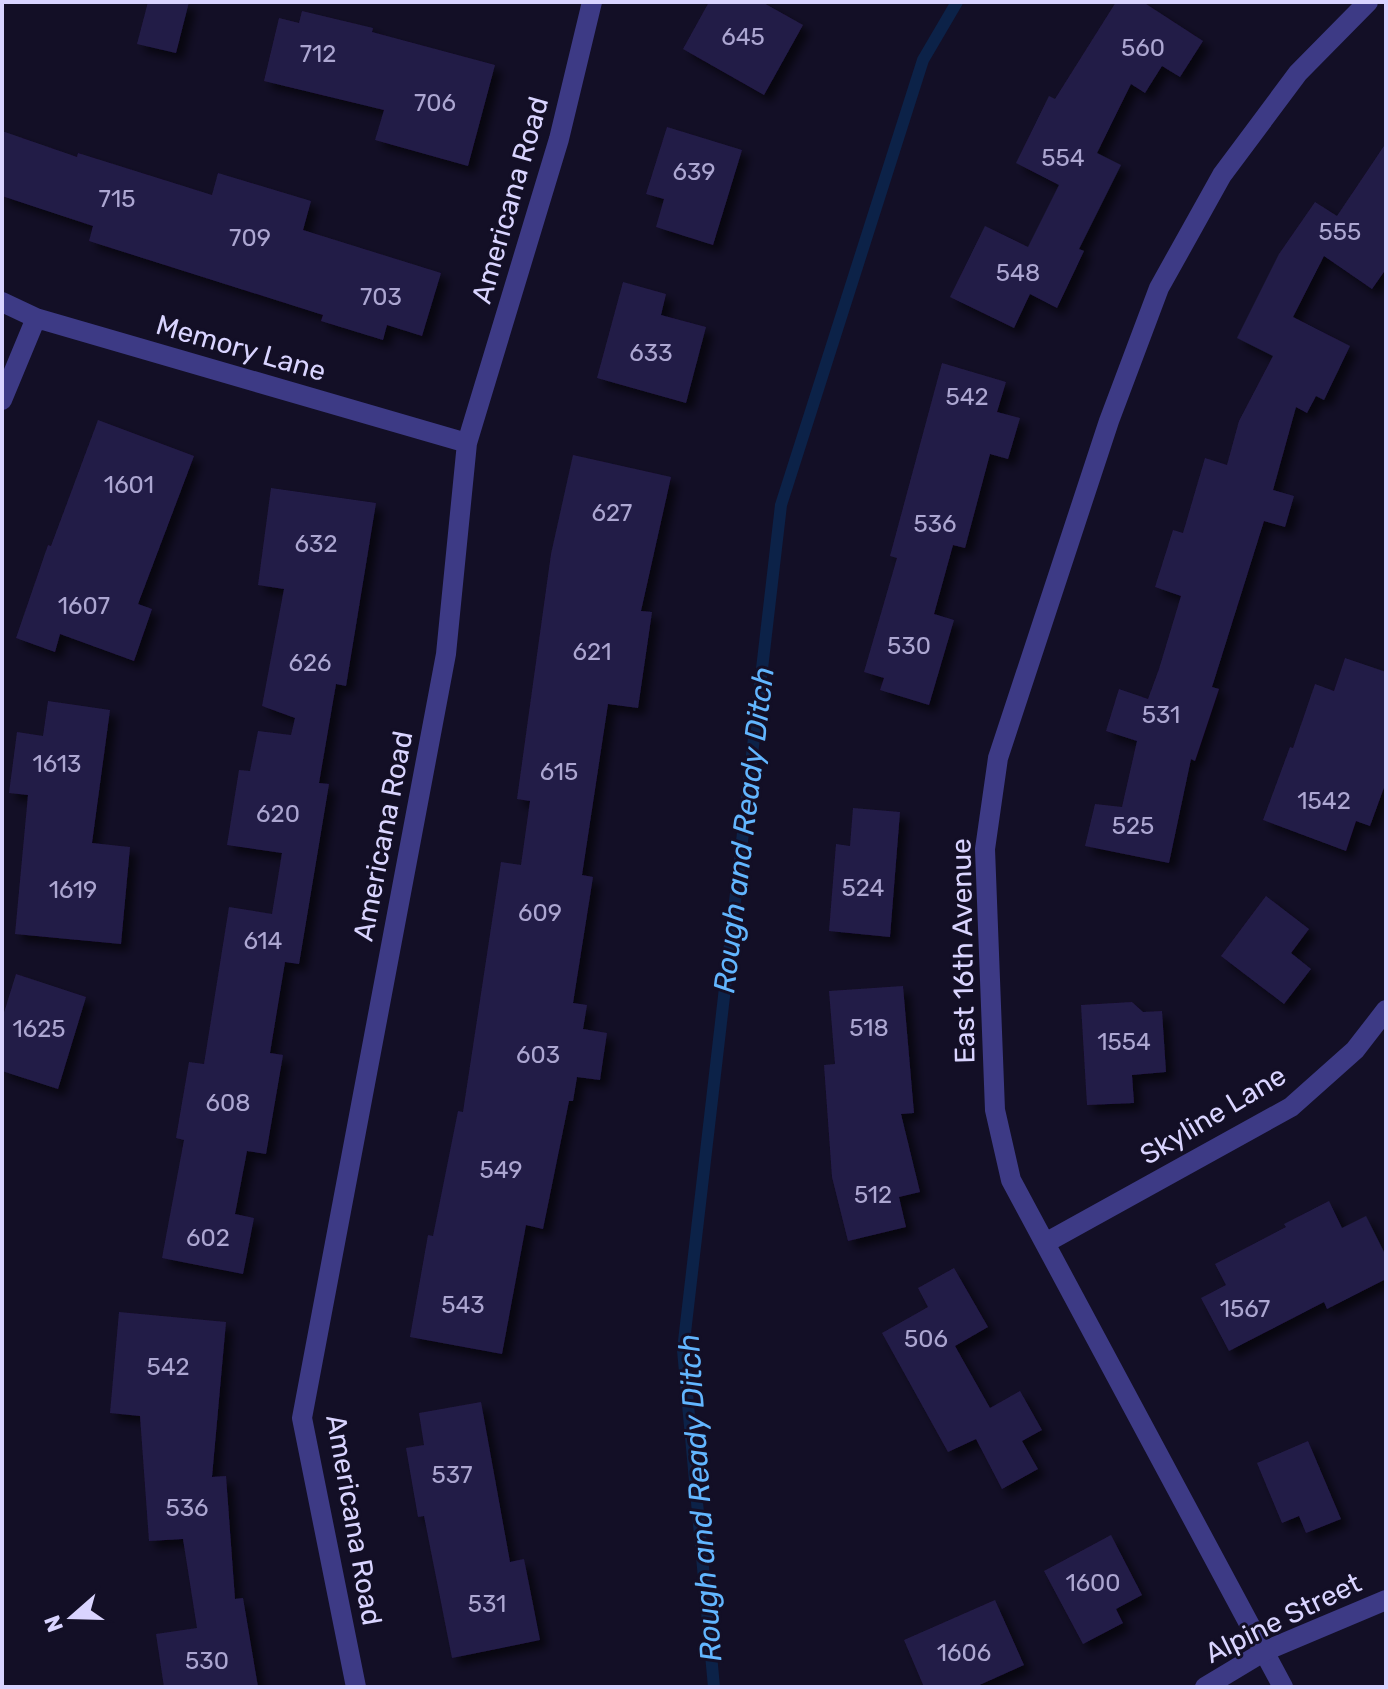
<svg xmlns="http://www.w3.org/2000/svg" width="1388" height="1689" font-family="Rubik,sans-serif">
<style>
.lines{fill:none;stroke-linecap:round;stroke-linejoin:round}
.stream{stroke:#0c2248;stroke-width:12}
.building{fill:#241b47;filter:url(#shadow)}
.minor{stroke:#3d3a85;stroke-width:20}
.tertiary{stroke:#3d3a85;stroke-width:20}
.labels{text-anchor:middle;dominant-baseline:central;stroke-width:6;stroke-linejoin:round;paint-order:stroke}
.number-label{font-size:24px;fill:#aca6d1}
.street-label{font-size:28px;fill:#d9d4ff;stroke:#130f26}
.water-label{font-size:30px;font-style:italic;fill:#62b6ff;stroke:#130f26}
</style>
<defs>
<filter id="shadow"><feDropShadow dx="7" dy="7" stdDeviation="4" flood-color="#0009"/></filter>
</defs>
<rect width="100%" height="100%" fill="#130f26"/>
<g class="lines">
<!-- stream -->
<path class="stream" d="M 714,1687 L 683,1350 L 781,505 L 923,60 L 957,2"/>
</g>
<!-- building -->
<path class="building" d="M 148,2 L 189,2 L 176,53 L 137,44 Z
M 709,2 L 762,2 L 803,25 L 764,95 L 683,49 Z
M 1116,2 L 1143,2 L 1203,41 L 1180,77 L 1162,66 L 1145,93 L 1131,84 L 1097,153 L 1121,165 L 1079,249 L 1084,251 L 1057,308 L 1030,294 L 1014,328 L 950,297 L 985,226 L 1028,247 L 1059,185 L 1016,163 L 1049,96 L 1055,99 Z
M 302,11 L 373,28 L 372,32 L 495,65 L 468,166 L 375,140 L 384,110 L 264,81 L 279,18 L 299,23 Z
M 667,127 L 742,150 L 713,245 L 656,227 L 664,199 L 646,194 Z
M 2,131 L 77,157 L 78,153 L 212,195 L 218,173 L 311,201 L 303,230 L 441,273 L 422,336 L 387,325 L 383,340 L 321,321 L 323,315 L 89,241 L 93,226 L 2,196 Z
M 1386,143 L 1386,269 L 1372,289 L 1324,256 L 1293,317 L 1350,346 L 1324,400 L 1316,396 L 1307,413 L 1296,407 L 1273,490 L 1294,496 L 1285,527 L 1264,521 L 1212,687 L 1219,689 L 1195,761 L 1191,759 L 1169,863 L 1085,846 L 1095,804 L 1122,807 L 1137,741 L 1106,731 L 1119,689 L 1148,699 L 1159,669 L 1181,596 L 1155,587 L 1173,530 L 1183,533 L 1205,458 L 1227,465 L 1239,421 L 1273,356 L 1237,338 L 1279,254 L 1315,202 L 1337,216 Z
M 623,282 L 666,294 L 661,315 L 706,327 L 686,403 L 597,378 Z
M 942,363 L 1006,382 L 997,412 L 1020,418 L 1008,459 L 990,454 L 965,548 L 953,545 L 934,614 L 954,620 L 929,705 L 880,690 L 884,678 L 864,672 L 897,558 L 890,556 Z
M 98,420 L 194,456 L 138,604 L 152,609 L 134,661 L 60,634 L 55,652 L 16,638 L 48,545 L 51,546 Z
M 573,455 L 671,477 L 641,611 L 652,612 L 638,708 L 608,704 L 582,875 L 593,877 L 573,1003 L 587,1005 L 583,1029 L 607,1033 L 600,1080 L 577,1077 L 573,1101 L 569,1101 L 543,1229 L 526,1225 L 502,1354 L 410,1337 L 428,1235 L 433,1236 L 458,1111 L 463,1112 L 501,862 L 521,865 L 530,801 L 517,799 L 551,554 Z
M 271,488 L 376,503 L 346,686 L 336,684 L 319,783 L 329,784 L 299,964 L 285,962 L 270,1053 L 283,1055 L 266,1154 L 247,1151 L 235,1214 L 254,1218 L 243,1274 L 162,1258 L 184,1140 L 176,1138 L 189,1062 L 204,1064 L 229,907 L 272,914 L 282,853 L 227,845 L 239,770 L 250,771 L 258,731 L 291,735 L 295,718 L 262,706 L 284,589 L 258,585 Z
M 1345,658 L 1386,672 L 1386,782 L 1370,826 L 1356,821 L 1346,851 L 1263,820 L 1290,747 L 1293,748 L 1315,684 L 1334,691 Z
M 48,701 L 110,710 L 92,843 L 130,847 L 121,944 L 15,934 L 28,795 L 9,793 L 17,732 L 43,736 Z
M 853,808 L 900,812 L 890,937 L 829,931 L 836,844 L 850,846 Z
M 1266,896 L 1309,929 L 1291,953 L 1311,969 L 1284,1004 L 1221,956 Z
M 16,974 L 86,997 L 58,1089 L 2,1071 L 2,1019 Z
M 903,986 L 914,1113 L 901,1114 L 920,1192 L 899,1197 L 906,1227 L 848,1241 L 832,1177 L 824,1065 L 835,1064 L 829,991 Z
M 1132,1002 L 1143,1012 L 1162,1011 L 1166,1072 L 1132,1075 L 1134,1103 L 1087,1105 L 1081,1005 Z
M 1329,1201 L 1342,1228 L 1366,1216 L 1386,1256 L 1386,1279 L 1327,1309 L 1324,1302 L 1229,1351 L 1201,1298 L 1226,1285 L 1215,1264 L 1286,1227 L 1284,1224 Z
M 954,1268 L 988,1327 L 955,1346 L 990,1408 L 1020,1391 L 1042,1430 L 1022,1441 L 1038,1469 L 1002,1489 L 976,1439 L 948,1452 L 882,1333 L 928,1307 L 918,1288 Z
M 119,1312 L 226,1322 L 212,1477 L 226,1476 L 235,1599 L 243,1598 L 258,1687 L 164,1687 L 156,1634 L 197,1628 L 183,1539 L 149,1541 L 140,1416 L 110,1413 Z
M 481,1402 L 510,1562 L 524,1559 L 540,1640 L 452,1658 L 424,1516 L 418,1517 L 406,1448 L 424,1445 L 419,1413 Z
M 1308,1441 L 1341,1519 L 1306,1533 L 1299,1516 L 1282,1523 L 1257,1463 Z
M 1111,1535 L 1142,1595 L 1116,1609 L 1123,1623 L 1083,1644 L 1044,1571 Z
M 995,1600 L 1024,1665 L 975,1687 L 924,1687 L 904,1640 Z"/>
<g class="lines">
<!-- minor -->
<path class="minor" d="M 2,302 L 36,318 L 467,443
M 2,400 L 36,318
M 1047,1242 L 1291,1107 L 1355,1050 L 1386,1010
M 356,1687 L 302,1418 L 446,654 L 467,443 L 559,139 L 592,2
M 1283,1687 L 1011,1180 L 995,1110 L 985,849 L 998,758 L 1109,421 L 1159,288 L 1222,175 L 1298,73 L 1368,2"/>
<!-- tertiary -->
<path class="tertiary" d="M 1205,1687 L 1265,1651 L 1386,1600"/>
</g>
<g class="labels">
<!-- number labels -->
<g class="number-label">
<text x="743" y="37">645</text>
<text x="1143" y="48">560</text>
<text x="318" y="54">712</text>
<text x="435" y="103">706</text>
<text x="1063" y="158">554</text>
<text x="694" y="172">639</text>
<text x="117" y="199">715</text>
<text x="1340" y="232">555</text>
<text x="250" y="238">709</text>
<text x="1018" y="273">548</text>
<text x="381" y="297">703</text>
<text x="651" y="353">633</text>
<text x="967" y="397">542</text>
<text x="129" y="485">1601</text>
<text x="612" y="513">627</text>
<text x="935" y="524">536</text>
<text x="316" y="544">632</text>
<text x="84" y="606">1607</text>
<text x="909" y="646">530</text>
<text x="592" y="652">621</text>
<text x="310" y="663">626</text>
<text x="1161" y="715">531</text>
<text x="57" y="764">1613</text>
<text x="559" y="772">615</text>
<text x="1324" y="801">1542</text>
<text x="278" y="814">620</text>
<text x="1133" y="826">525</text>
<text x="863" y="888">524</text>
<text x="73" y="890">1619</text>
<text x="540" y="913">609</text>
<text x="263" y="941">614</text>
<text x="869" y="1028">518</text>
<text x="39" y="1029">1625</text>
<text x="1124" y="1042">1554</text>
<text x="538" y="1055">603</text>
<text x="228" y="1103">608</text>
<text x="501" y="1170">549</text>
<text x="873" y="1195">512</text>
<text x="208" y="1238">602</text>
<text x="463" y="1305">543</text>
<text x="1245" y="1309">1567</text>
<text x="926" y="1339">506</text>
<text x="168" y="1367">542</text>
<text x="452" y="1475">537</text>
<text x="187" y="1508">536</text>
<text x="1093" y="1583">1600</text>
<text x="487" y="1604">531</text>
<text x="964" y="1653">1606</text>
<text x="207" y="1661">530</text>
</g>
<!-- street labels -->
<g class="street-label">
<text transform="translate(510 200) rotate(-74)">Americana Road</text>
<text transform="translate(241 348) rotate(16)">Memory Lane</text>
<text transform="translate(383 836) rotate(-79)">Americana Road</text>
<text transform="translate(963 951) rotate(-91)">East 16th Avenue</text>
<text transform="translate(1213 1115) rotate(-31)">Skyline Lane</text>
<text transform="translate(354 1520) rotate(80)">Americana Road</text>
<text transform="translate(1283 1618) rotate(-26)">Alpine Street</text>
</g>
<!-- water labels -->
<g class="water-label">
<text transform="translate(744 830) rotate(-83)">Rough and Ready Ditch</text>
<text transform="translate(700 1498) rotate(-94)">Rough and Ready Ditch</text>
</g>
</g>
<!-- border -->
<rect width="1388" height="1689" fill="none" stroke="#d9d4ff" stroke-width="8"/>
<!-- north arrow -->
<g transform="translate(72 1617) rotate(250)" stroke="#130f26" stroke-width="6" paint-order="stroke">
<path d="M0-6L14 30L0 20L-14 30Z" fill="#d9d4ff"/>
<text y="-12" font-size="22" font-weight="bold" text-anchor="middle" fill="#d9d4ff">N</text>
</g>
</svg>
